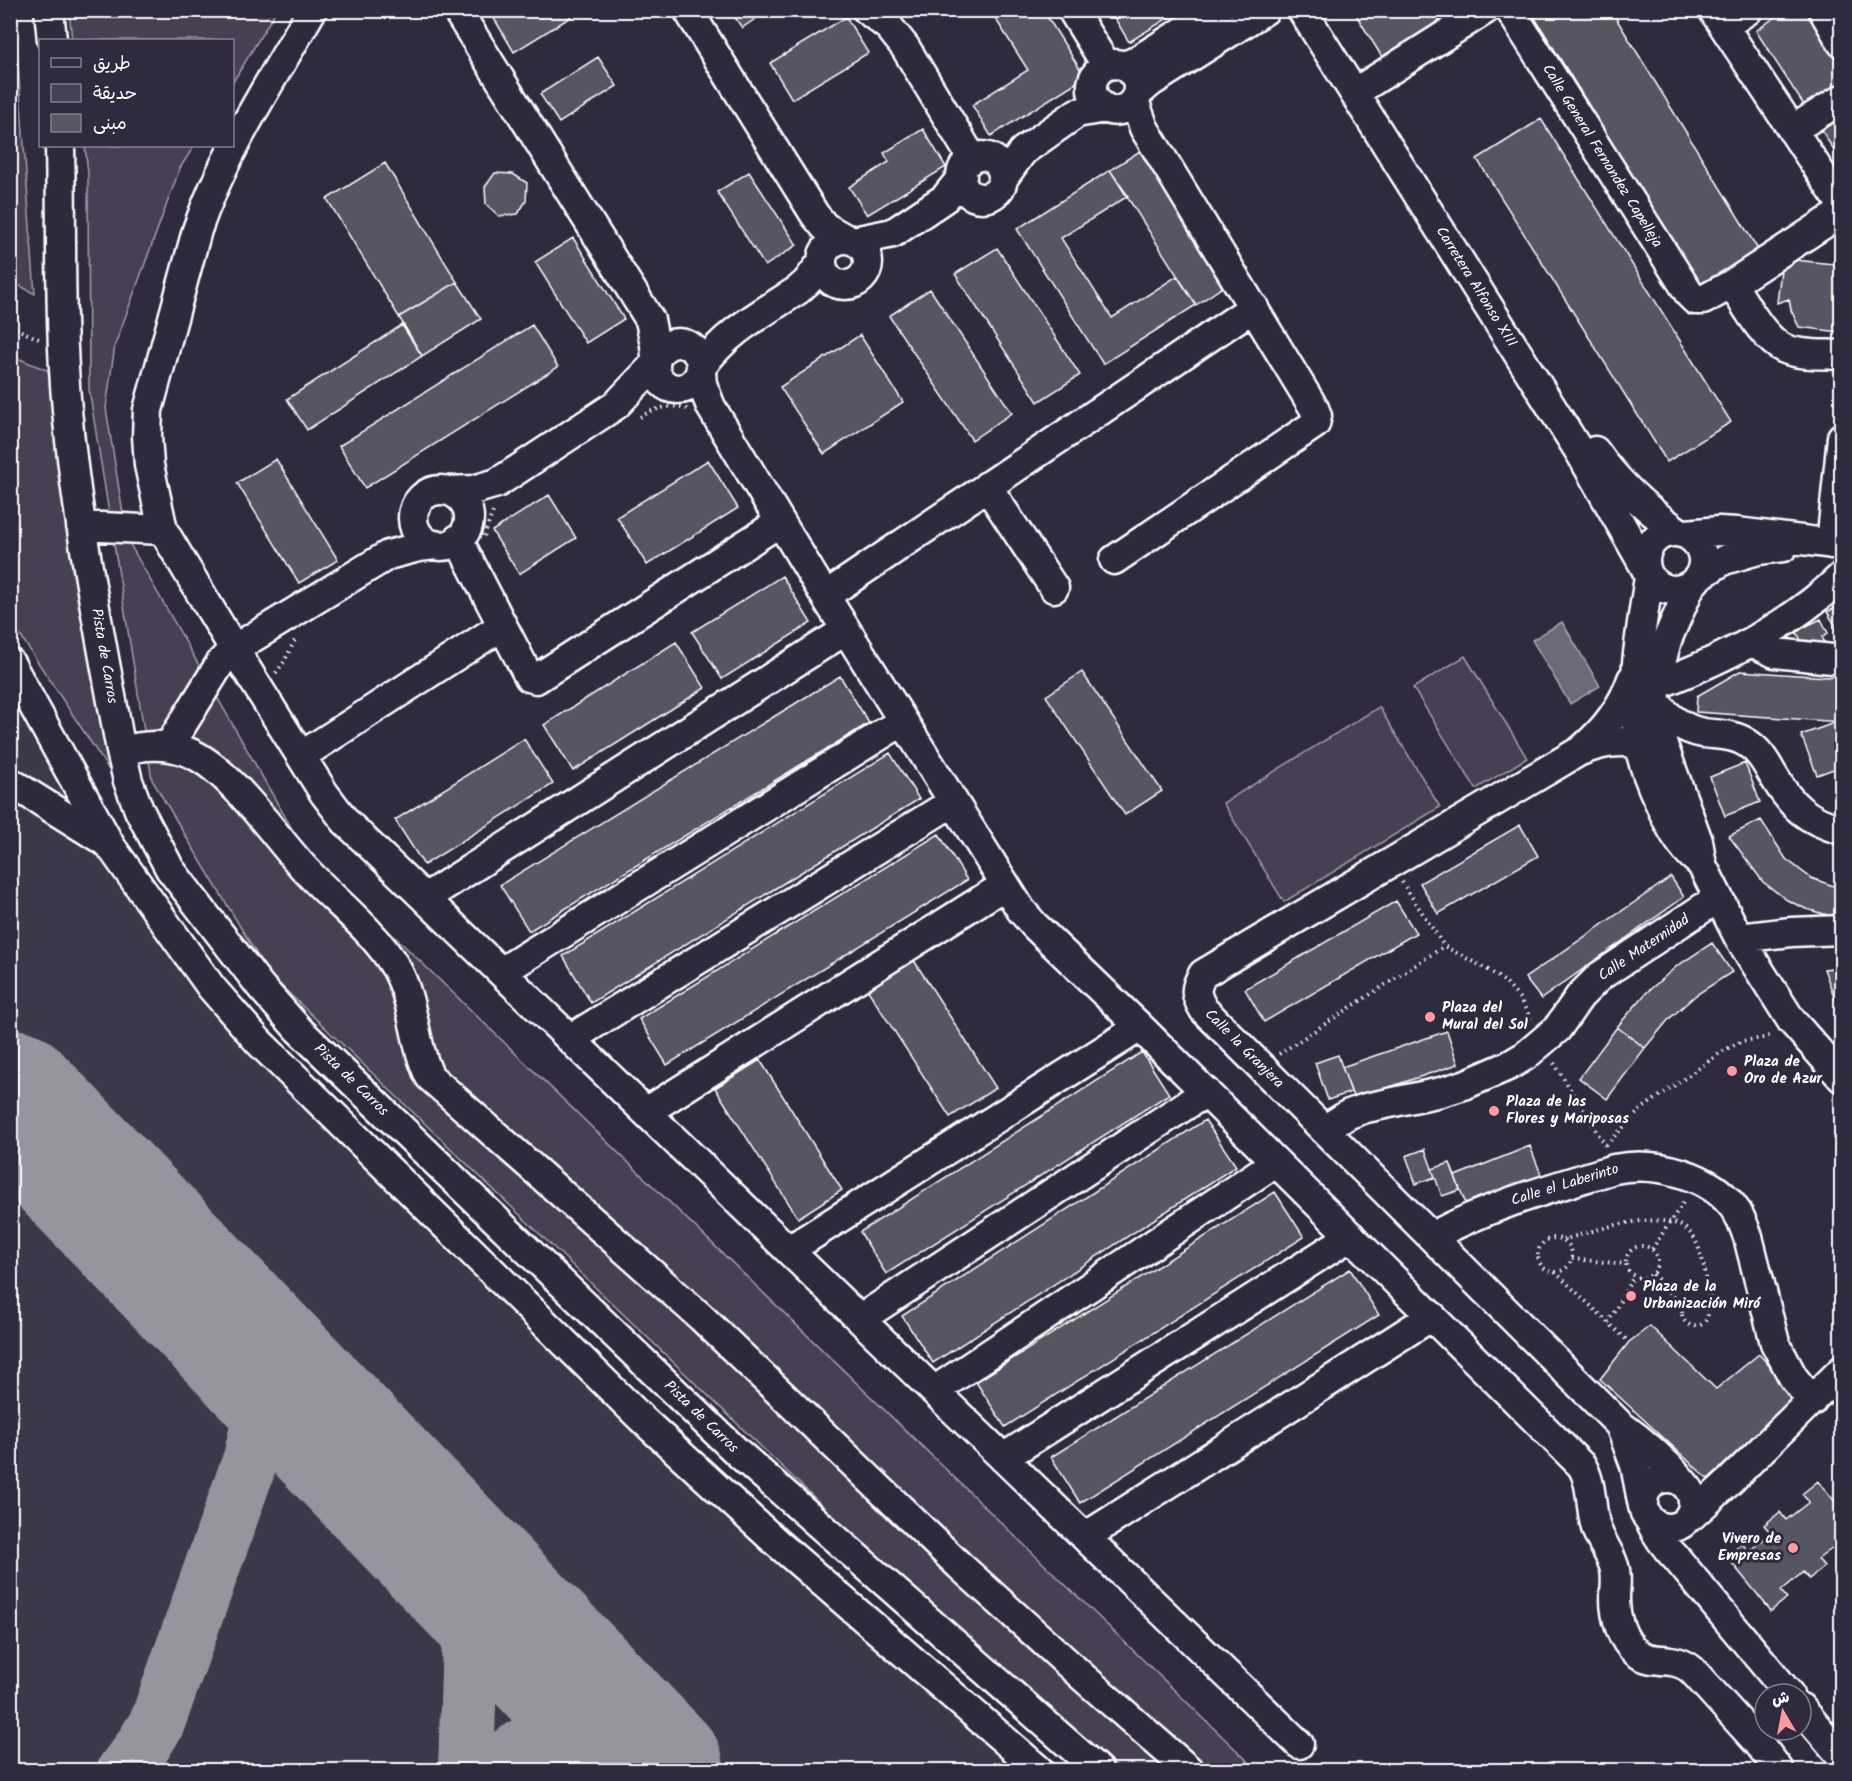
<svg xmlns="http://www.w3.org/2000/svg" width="1852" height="1781" font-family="Kalam,'Playpen Sans Arabic',sans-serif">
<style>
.built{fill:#3c3749}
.green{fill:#464152;stroke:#a2a0a8;stroke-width:1.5}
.water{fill:#6d6a77;stroke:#a7a6ad;stroke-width:1.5}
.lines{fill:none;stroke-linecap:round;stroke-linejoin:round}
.taxiway{stroke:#97949e;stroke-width:56}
.runway{stroke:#97949e;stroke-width:138}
.building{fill:#595564;stroke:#fff;stroke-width:1.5}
.minor-casing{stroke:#fff;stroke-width:33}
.path{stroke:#fff;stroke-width:4;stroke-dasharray:1.5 4.5;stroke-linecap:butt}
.minor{stroke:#2f2a3d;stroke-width:28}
.poi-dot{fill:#ff9aa2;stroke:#2f2a3d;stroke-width:2}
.labels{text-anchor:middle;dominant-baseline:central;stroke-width:6;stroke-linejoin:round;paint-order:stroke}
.street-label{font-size:15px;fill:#fff;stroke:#2f2a3d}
.poi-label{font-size:15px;font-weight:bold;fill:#fff;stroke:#2f2a3d;text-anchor:start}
</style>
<rect width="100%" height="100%" fill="#2f2a3d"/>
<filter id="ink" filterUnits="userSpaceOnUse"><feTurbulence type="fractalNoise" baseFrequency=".0167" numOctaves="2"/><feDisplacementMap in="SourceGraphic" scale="12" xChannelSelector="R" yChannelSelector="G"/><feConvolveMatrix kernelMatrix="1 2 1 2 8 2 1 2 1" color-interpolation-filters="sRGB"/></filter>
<g filter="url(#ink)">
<!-- built -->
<path class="built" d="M 10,640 L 99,806 L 244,1008 L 643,1408 L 830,1577 L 995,1713 L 1059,1770 L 11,1770 Z"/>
<!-- green -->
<path class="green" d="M 10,11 L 14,11 L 35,294 L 11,281 Z
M 69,11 L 69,10 L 276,11 L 233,82 L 232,40 L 72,40 Z
M 85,146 L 194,146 L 180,168 L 115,345 L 106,408 L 127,539 L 303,848 L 1257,1770 L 1121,1770 L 849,1531 L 268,973 L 152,780 L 89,389 L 88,173 Z
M 10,355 L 49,371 L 115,779 L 22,638 L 11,626 Z
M 1465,656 L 1527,758 L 1476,789 L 1413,688 Z
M 1379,707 L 1440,807 L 1284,902 L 1223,803 Z"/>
<!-- water -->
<path class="water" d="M 1562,622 L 1600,686 L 1570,704 L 1532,640 Z"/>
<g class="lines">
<!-- taxiway -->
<path class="taxiway" d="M 251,1458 C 276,1428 302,1426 338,1439
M 444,1550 L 462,1588 L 470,1637 L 466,1770
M 125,1770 L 141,1749 L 157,1723 L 251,1458 C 259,1421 272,1385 248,1349 C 243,1342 237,1335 231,1327
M 496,1770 C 546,1715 590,1725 647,1762"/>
<!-- runway -->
<path class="runway" d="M 10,1098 L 655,1770"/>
</g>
<!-- building -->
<path class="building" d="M 489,10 L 567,10 L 571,17 L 514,52 Z
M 730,10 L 768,10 L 742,28 Z
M 914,10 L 930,10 L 918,18 Z
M 990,10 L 1043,10 L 1085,77 L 991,136 L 972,105 L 1028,70 Z
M 1125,10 L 1181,10 L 1129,42 L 1114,17 Z
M 1353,10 L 1459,10 L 1382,57 Z
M 1530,10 L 1611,10 L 1759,251 L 1701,287 Z
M 1785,10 L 1809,10 L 1842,64 L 1842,87 L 1807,110 L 1756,31 Z
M 846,17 L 868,53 L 792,99 L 770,63 Z
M 598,57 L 617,86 L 559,123 L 540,94 Z
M 1842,117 L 1842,164 L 1821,129 Z
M 1541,119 L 1731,422 L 1667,462 L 1477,159 Z
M 923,129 L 946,167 L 867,215 L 849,187 L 889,162 L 884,153 Z
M 1140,151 L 1224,286 L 1196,305 L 1110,170 Z
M 385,163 L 457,282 L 399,317 L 327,199 Z
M 1110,170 L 1128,196 L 1061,238 L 1112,318 L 1177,276 L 1196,305 L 1103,364 L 1017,229 Z
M 749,172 L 797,245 L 765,266 L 717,192 Z
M 495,173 L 513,174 L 527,183 L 526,201 L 518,214 L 499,216 L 486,204 L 485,187 Z
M 573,238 L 624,319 L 586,343 L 535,262 Z
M 997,248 L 1080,375 L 1038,402 L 955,274 Z
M 1795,260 L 1842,265 L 1842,310 L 1839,332 L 1799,327 L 1791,310 L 1789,299 L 1777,303 L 1781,270 Z
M 457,282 L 481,319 L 422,356 L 399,317 Z
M 930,289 L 1012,413 L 972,440 L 889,316 Z
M 402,325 L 422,356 L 307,430 L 287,399 Z
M 532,325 L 558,367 L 365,488 L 339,446 Z
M 860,335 L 903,402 L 824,454 L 780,387 Z
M 276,459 L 338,560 L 299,583 L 237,483 Z
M 708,460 L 738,508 L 647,565 L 617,517 Z
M 549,495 L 576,538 L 519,574 L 492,531 Z
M 782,576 L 811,623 L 722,679 L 692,632 Z
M 1842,604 L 1842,636 L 1827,612 Z
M 1821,619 L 1828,633 L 1822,637 L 1826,645 L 1816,650 L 1812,642 L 1804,646 L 1796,631 Z
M 676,642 L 705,688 L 573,771 L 544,725 Z
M 1740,671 L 1842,678 L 1842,722 L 1696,712 L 1697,696 Z
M 1082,672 L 1162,791 L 1125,815 L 1046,696 Z
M 840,676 L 869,723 L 529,931 L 500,885 Z
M 1837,722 L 1842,733 L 1842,766 L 1817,775 L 1801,735 Z
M 524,739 L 553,784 L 424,865 L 395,820 Z
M 890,753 L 919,799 L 591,1003 L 563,956 Z
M 1745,763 L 1760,802 L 1725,816 L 1710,777 Z
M 1761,820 L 1786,859 L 1811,878 L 1842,889 L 1842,919 L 1806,909 L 1787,900 L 1763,882 L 1729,836 Z
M 1520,825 L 1538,856 L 1438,914 L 1420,883 Z
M 939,834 L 967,880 L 667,1065 L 639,1019 Z
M 1671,877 L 1684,897 L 1541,999 L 1525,978 Z
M 1396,901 L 1416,933 L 1264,1022 L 1245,989 Z
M 1712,943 L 1732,972 L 1696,995 L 1669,1019 L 1645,1048 L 1617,1027 L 1647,992 L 1677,966 Z
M 913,959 L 996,1088 L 950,1117 L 867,989 Z
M 1842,967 L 1842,1018 L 1824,969 Z
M 1617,1027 L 1645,1048 L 1607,1099 L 1579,1078 Z
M 1447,1031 L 1458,1064 L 1354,1099 L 1342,1067 Z
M 1142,1052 L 1169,1094 L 886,1274 L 860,1232 Z
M 1338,1055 L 1351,1092 L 1328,1100 L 1315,1063 Z
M 760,1060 L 842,1190 L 798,1218 L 715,1088 Z
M 1205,1120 L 1236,1166 L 933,1363 L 902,1316 Z
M 1530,1146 L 1542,1177 L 1467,1207 L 1455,1176 Z
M 1425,1149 L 1435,1177 L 1416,1184 L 1406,1156 Z
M 1450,1163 L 1460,1190 L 1442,1196 L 1432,1169 Z
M 1275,1192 L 1304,1237 L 1005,1427 L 976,1382 Z
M 1350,1269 L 1379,1315 L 1080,1503 L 1051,1457 Z
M 1650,1326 L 1716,1389 L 1759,1354 L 1797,1398 L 1708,1479 L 1600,1379 L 1629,1342 Z
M 1818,1481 L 1842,1510 L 1842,1541 L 1818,1559 L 1824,1566 L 1809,1579 L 1803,1572 L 1781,1591 L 1787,1598 L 1771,1611 L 1727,1557 L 1742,1543 L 1749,1552 L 1771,1533 L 1764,1525 L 1780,1512 L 1786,1520 L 1809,1502 L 1802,1494 Z"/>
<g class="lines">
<defs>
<path id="minor" d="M 49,10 L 52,40
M 312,10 C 271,82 224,152 197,230 L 148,410 L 147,436 L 149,465 L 163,530 L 234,649 L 324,793 L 346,822 L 1299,1744
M 457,10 L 650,320 L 655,345 L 656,357
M 688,10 L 815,215 L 825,227 L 846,239
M 867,10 L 889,27 L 905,47 L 972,158
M 1072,10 L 1106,65
M 1302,10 L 1581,454 L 1645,567
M 1510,10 L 1690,295 L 1695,300 L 1703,300 L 1732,284 L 1842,212
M 1713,10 L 1842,205
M 1823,10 L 1842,43
M 1724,26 L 1748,10
M 1125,66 C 1156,87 1125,125 1101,105 C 1096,101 1092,95 1092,89 C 1091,79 1097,71 1105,66 C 1112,63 1116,64 1123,65 C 1127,65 1132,63 1136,61 L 1217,10
M 1138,93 L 1151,82 L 1265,10
M 1354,93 L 1485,10
M 1792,130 L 1842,99
M 60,146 C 62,233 59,322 67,410 C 77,524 101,638 121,751 L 128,781 L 139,810 L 170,869 L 261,987 L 299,1030 L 737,1452 L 1098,1770
M961 177a21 21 0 1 1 42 0a21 21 0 1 1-42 0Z
M 1004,177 L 1023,151 L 1077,113 L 1104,108
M822 262a23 23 0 1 1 46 0a23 23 0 1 1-46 0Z
M 854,241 L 893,233 L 945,198 L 962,177
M 1732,284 C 1745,304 1763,339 1785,349 C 1802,356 1824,354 1842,355
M655 366a23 23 0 1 1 46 0a23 23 0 1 1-46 0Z
M 701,368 C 725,332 763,313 798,290 L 807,282 L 822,262
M 701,372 L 702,384 L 711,407 L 825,596 L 1021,910 L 1034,925 L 1140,1027 L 1582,1466 C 1593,1485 1590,1508 1596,1528 C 1601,1543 1612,1555 1615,1570 C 1617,1580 1615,1588 1615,1598 C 1615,1617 1621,1639 1636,1652 C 1647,1661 1659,1659 1671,1661 C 1679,1662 1686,1665 1692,1670 L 1760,1745 L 1779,1770
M 1595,451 C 1617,483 1645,508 1677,531
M 987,486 L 1054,588
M413 518a28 28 0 1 1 56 0a28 28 0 1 1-56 0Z
M 448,491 L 473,490 L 497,483 L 616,405 L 654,365
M 81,526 L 163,530
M1645 561a29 29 0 1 1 58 0a29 29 0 1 1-58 0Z
M 1686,534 L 1719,531 L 1737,532 L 1842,545
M 458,539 L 529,677 L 536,679 L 780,522
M 1831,544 L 1842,437
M 1114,560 L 1315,424 L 1317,416 L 1314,408 L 1144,128 L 1134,100
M 1699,576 L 1724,560 L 1758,550 L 1783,547
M 1649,577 C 1641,632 1629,688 1639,743 C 1642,764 1651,785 1660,804 C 1669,825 1680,847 1698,861
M 1691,585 L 1667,640 L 1659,671 L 1655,701 L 1660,737 L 1698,841 L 1702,865 L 1739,938 L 1791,1020 L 1842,1078
M 825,596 L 1254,307
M 1752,642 L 1775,653 L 1842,660
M 10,663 L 109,843
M 1656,685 C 1724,659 1789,627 1842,576
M 1655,701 C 1667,717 1682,729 1703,733 C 1718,735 1734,734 1747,743 C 1759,750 1766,763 1773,775 C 1791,806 1806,820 1842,830
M 1639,743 C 1617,740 1599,743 1578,752 L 1203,974 C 1194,989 1195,995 1204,1010 L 1620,1425 C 1644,1442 1664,1460 1683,1482
M 169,746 L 221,662 L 234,649 L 388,555 L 419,547 L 435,545
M 1581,750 C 1604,731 1622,708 1632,679
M 121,751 C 144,745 164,743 188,752 C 229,768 273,834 303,867 C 334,901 373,929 396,968 C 415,1002 413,1043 430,1077 L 702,1318 L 959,1565 L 1084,1678 L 1189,1770
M 301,756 L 502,626
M 10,782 L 109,844 L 211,987 L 259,1042 L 642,1419 L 776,1542 L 1039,1770
M 425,898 L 846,630
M 1739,938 L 1791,932 L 1842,930
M 501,972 L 903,721
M 570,1039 L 953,802
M 646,1112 L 1005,885
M 1324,1130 L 1349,1114 L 1366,1108 L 1441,1092 L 1464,1085 L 1508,1066 L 1525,1056 L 1557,1029 L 1580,996 L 1600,976 L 1718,898
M 1433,1236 C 1490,1205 1552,1188 1614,1169 C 1656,1161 1712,1174 1737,1212 C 1742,1220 1745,1229 1748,1237 L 1775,1343 L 1793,1377 L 1812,1401
M 789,1250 L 1140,1027
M 860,1319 L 1206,1092
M 934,1391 L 1276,1162
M 1620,1425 L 1635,1465 L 1643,1506
M 1003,1458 L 1351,1236
M1643 1503a25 25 0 1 1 50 0a25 25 0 1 1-50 0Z
M 1690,1517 L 1730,1481 L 1842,1370
M 1650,1521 C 1657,1536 1665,1547 1677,1559 L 1789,1694
M 1085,1537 L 1432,1316
M 1801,1708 L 1842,1757"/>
</defs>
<!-- minor casing -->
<use href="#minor" class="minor-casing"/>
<!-- path -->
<path class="path" d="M 10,326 L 39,339
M 640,417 C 653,409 672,403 687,409
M 484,536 L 494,509
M 276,673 L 284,662 L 295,640
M 1402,882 L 1444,946 L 1490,971 L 1504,981 L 1520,999 L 1531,1019
M 1279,1054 L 1443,947
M 1554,1063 L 1607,1148
M 1606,1145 L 1640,1110 L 1723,1051 L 1742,1041 L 1764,1038 L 1772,1035
M1538 1255a17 17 0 1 1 34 0a17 17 0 1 1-34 0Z
M 1563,1240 C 1593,1231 1673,1202 1694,1238 C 1705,1257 1706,1284 1711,1305 L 1707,1310
M1626 1262a16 16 0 1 1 32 0a16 16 0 1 1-32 0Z
M 1652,1249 L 1685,1200
M 1572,1259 L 1626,1264
M 1555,1272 L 1629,1342
M 1653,1274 L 1683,1307
M1682 1313a13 13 0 1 1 26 0a13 13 0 1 1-26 0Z
M 1608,1323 L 1634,1276"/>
<!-- minor -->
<use href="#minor" class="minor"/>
</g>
</g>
<!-- markers -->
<g class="poi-dot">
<circle cx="1430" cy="1017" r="6"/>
<circle cx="1732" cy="1071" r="6"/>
<circle cx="1494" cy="1111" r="6"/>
<circle cx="1631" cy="1296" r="6"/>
<circle cx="1793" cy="1548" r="6"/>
</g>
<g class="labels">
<!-- street labels -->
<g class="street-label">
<text transform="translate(1602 156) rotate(58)">Calle General Fernandez Capelleja</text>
<text transform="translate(1476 287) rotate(58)">Carretera Alfonso XIII</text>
<text transform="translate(104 656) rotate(80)">Pista de Carros</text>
<text transform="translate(1644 948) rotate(-34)">Calle Maternidad</text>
<text transform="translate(1244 1049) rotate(45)">Calle la Granjera</text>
<text transform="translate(351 1080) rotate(44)">Pista de Carros</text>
<text transform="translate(1565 1185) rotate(-17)">Calle el Laberinto</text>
<text transform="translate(701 1417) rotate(44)">Pista de Carros</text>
</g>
<!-- poi labels -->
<g class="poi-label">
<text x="1442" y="1008">Plaza del<tspan x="1442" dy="17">Mural del Sol</tspan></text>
<text x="1744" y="1062">Plaza de<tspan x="1744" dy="17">Oro de Azur</tspan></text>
<text x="1506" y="1102">Plaza de las<tspan x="1506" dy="17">Flores y Mariposas</tspan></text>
<text x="1643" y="1287">Plaza de la<tspan x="1643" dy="17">Urbanización Miró</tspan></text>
<text x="1781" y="1539" text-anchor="end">Vivero de<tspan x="1781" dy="17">Empresas</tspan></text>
</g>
</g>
<!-- margin -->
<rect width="1852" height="1781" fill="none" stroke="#2f2a3d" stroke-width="36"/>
<rect x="18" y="18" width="1816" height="1745" fill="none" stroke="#fff" stroke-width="2" filter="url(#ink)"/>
<!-- legend -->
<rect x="39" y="39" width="195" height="108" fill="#2f2a3d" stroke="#827f8b" stroke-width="1.5"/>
<rect x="51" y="58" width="30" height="9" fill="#2f2a3d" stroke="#827f8b" stroke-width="1.5"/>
<text x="93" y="69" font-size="18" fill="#ffffff">طريق</text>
<rect x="51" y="84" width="30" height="18" fill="#464152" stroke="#827f8b" stroke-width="1.5"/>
<text x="93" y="99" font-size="18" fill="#ffffff">حديقة</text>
<rect x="51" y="114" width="30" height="18" fill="#595564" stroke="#827f8b" stroke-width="1.5"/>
<text x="93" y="129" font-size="18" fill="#ffffff">مبنى</text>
<!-- north arrow -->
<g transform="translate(1783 1712) rotate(350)"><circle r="28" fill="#2f2a3d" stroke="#827f8b" stroke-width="1.5"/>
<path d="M0-4.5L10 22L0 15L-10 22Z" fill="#ff9aa2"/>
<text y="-9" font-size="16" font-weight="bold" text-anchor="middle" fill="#ffffff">ش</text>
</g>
</svg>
